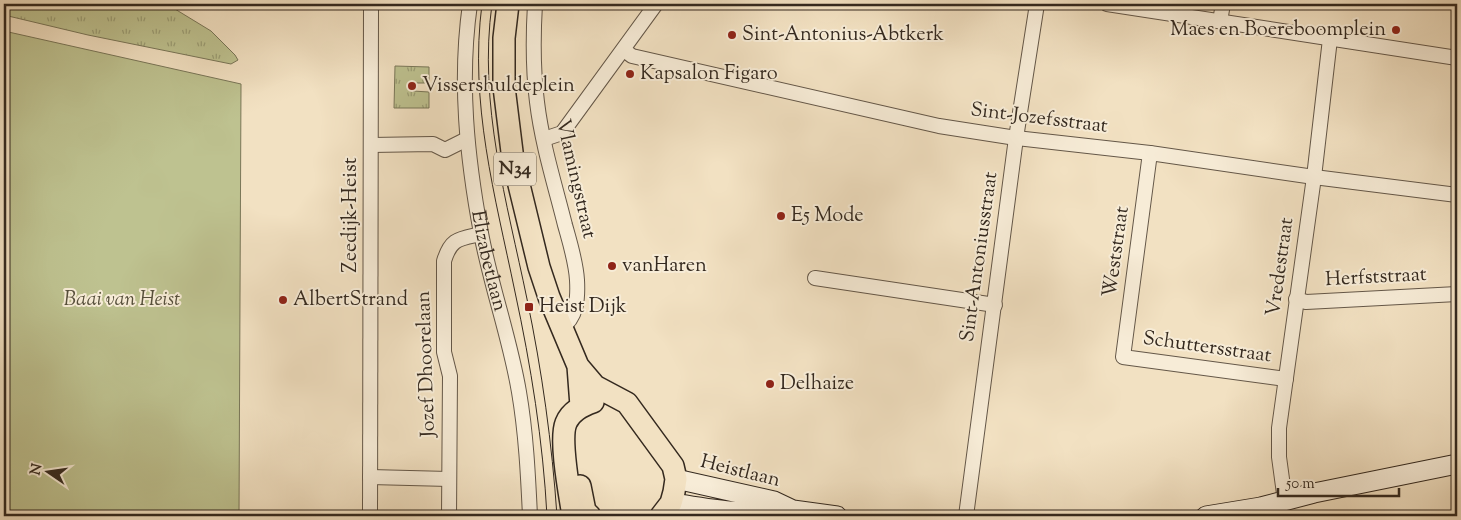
<svg xmlns="http://www.w3.org/2000/svg" width="1461" height="520" font-family="'Sorts Mill Goudy',serif">
<style>
.grass{fill:url(#grass-tufts);stroke:#797658}
.park{fill:#bec290;stroke:#797658}
.lines{fill:none;stroke-linecap:round;stroke-linejoin:round}
.street-casing{stroke:#645748;stroke-width:16}
.secondary-casing{stroke:#34291f;stroke-width:21}
.primary-casing{stroke:#34291f;stroke-width:24}
.street{stroke:#f7ecd7;stroke-width:14}
.secondary{stroke:#f7ecd7;stroke-width:19}
.primary{stroke:#f2e1c2;stroke-width:21}
.tram{stroke:#34291f;stroke-width:1}
.poi-dot{fill:#8f2418;stroke:#f7ecd7;stroke-width:2}
.labels{text-anchor:middle;dominant-baseline:central;stroke-width:4;stroke-linejoin:round;paint-order:stroke}
.shield{fill:#f7ecd7;stroke:#6e6456;stroke-width:1}
.shield-label{font-size:19px;font-weight:bold;fill:#34291f}
.poi-label{font-size:20px;fill:#34291f;stroke:#f7ecd7;text-anchor:start}
.street-label{font-size:20px;fill:#34291f;stroke:#f7ecd7}
.park-label{font-size:20px;font-style:italic;fill:#564f3b;stroke:#f7ecd7}
</style>
<defs>
<pattern id="grass-tufts" width="24" height="20" patternUnits="userSpaceOnUse" patternTransform="scale(1.25)"><rect width="24" height="20" fill="#bec290"/><path d="M3 7l-1-3M5 7V3M7 7l1-3M15 17l-1-3M17 17v-4M19 17l1-3" fill="none" stroke="#9b9e75"/></pattern>
</defs>
<rect width="100%" height="100%" fill="#f2e1c2"/>
<filter id="stains"><feTurbulence type="fractalNoise" baseFrequency=".004" numOctaves="4"/><feColorMatrix values="0 0 0 0 .2 0 0 0 0 .09 0 0 0 0 .02 0 0 0 .5 -.17"/></filter>
<radialGradient id="worn" r=".72"><stop offset=".6" stop-color="#630" stop-opacity="0"/><stop offset="1" stop-color="#630" stop-opacity=".3"/></radialGradient>
<!-- grass -->
<path class="grass" d="M 4,4 L 108,4 L 129,8 L 170,6 L 211,31 L 235,55 L 238,60 L 231,64 L 88,35 L 4,15 Z
M 395,66 L 429,67 L 429,83 L 414,83 L 413,91 L 429,92 L 429,108 L 394,108 Z"/>
<!-- park -->
<path class="park" d="M 4,31 L 241,84 L 239,516 L 4,516 Z"/>
<g class="lines">
<defs>
<g id="street">
<path id="s1" d="M 470,4 C 459,81 467,158 481,233 C 491,287 510,338 519,392 C 526,433 528,474 530,516"/>
<path d="M 535,4 C 533,37 533,70 537,102 C 542,144 555,185 565,225 C 570,243 576,262 577,280 C 578,298 577,318 561,328"/>
<path d="M 1107,4 L 1457,58"/>
<path d="M 1220,21 L 1223,4"/>
<path d="M 624,50 L 632,56 L 939,126 L 1016,138 L 1150,153 L 1314,177 L 1457,195"/>
<path d="M 544,139 L 562,133 L 656,4"/>
<path d="M 371,145 L 433,144 L 445,150 L 467,139"/>
<path d="M 1150,153 L 1123,357 L 1286,379"/>
<path d="M 815,278 L 995,305"/>
<path d="M 1296,299 L 1306,302 L 1457,294"/>
<path d="M 370,477 L 449,479"/>
<path d="M 1285,501 L 1279,457 L 1279,428 L 1314,177 L 1330,39"/>
<path d="M 370,516 L 371,4"/>
<path d="M 449,516 L 450,376 L 444,352 L 444,261 C 451,238 459,239 481,234"/>
<path d="M 966,516 L 1016,138 L 1037,4"/>
</g>
<path id="secondary" d="M 676,479 L 774,501 L 793,510 L 837,516
M 671,503 C 709,508 750,517 789,510
M 1206,516 L 1261,507 L 1314,493 L 1457,464"/>
<path id="primary" d="M 508,4 L 504,38 L 504,87 L 513,160 L 539,267 L 549,297 L 578,366 L 581,406
M 578,366 L 595,386 L 627,403 L 673,466 L 676,479 L 674,492 L 671,503 L 661,516
M 580,486 L 585,511 L 590,516
M 573,516 C 570,496 559,440 566,423 C 571,411 582,406 593,402"/>
</defs>
<!-- street casing -->
<use href="#street" class="street-casing"/>
<!-- secondary casing -->
<use href="#secondary" class="secondary-casing"/>
<!-- primary casing -->
<use href="#primary" class="primary-casing"/>
<!-- street -->
<use href="#street" class="street"/>
<!-- secondary -->
<use href="#secondary" class="secondary"/>
<!-- primary -->
<use href="#primary" class="primary"/>
<!-- tram -->
<path class="tram" d="M 482,4 C 469,103 495,195 515,292 C 531,366 543,441 547,516
M 492,4 C 478,104 507,202 527,299 C 542,371 552,443 557,516"/>
</g>
<!-- markers -->
<g class="poi-dot">
<circle cx="1396" cy="30" r="5"/>
<circle cx="732" cy="35" r="5"/>
<circle cx="630" cy="74" r="5"/>
<circle cx="412" cy="86" r="5"/>
<circle cx="781" cy="216" r="5"/>
<circle cx="612" cy="266" r="5"/>
<circle cx="283" cy="300" r="5"/>
<rect x="524" y="302" width="10" height="10" rx="2.5"/>
<circle cx="770" cy="384" r="5"/>
</g>
<g class="labels">
<!-- shield labels -->
<rect class="shield" x="494" y="152.5" width="42" height="33" rx="4"/>
<g class="shield-label">
<text x="515" y="169">N34</text>
</g>
<!-- poi labels -->
<g class="poi-label">
<text x="1386" y="30" text-anchor="end">Maes en Boereboomplein</text>
<text x="742" y="35">Sint-Antonius-Abtkerk</text>
<text x="640" y="74">Kapsalon Figaro</text>
<text x="422" y="86">Vissershuldeplein</text>
<text x="791" y="216">E5 Mode</text>
<text x="622" y="266">vanHaren</text>
<text x="293" y="300">AlbertStrand</text>
<text x="539" y="307">Heist Dijk</text>
<text x="780" y="384">Delhaize</text>
</g>
<!-- street labels -->
<g class="street-label">
<text transform="translate(1039 119) rotate(7)">Sint-Jozefsstraat</text>
<text transform="translate(575 179) rotate(77)">Vlamingstraat</text>
<text transform="translate(351 215) rotate(-90)">Zeedijk-Heist</text>
<text transform="translate(1117 252) rotate(-82)">Weststraat</text>
<text transform="translate(980 257) rotate(-82)">Sint-Antoniusstraat</text>
<text stroke="none"><textPath href="#s1" startOffset="259">Elizabetlaan</textPath></text>
<text transform="translate(1281 267) rotate(-82)">Vredestraat</text>
<text transform="translate(1376 278) rotate(-3)">Herfststraat</text>
<text transform="translate(1207 348) rotate(8)">Schuttersstraat</text>
<text transform="translate(427 364) rotate(-92)">Jozef Dhoorelaan</text>
<text transform="translate(740 472) rotate(14)">Heistlaan</text>
</g>
<!-- park labels -->
<g class="park-label">
<text x="122" y="300">Baai van Heist</text>
</g>
</g>
<!-- margin -->
<rect width="1461" height="520" fill="none" stroke="#f2e1c2" stroke-width="20"/>
<rect x="5" y="5" width="1451" height="510" fill="none" stroke="#34291f" stroke-width="2.5"/>
<rect x="10" y="10" width="1441" height="500" fill="none" stroke="#34291f"/>
<!-- north arrow -->
<g transform="translate(48 472) rotate(283)" stroke="#f7ecd7" stroke-width="4" paint-order="stroke">
<path d="M0-4L9 19L0 12L-9 19Z" fill="#34291f"/>
<text y="-8" font-size="14" font-weight="bold" text-anchor="middle" fill="#34291f">N</text>
</g>
<!-- scale -->
<path d="M1278 488v8h121v-8" fill="none" stroke="#34291f" stroke-width="2.5"/>
<text x="1286" y="488" font-size="15" fill="#34291f" stroke="#f7ecd7" stroke-width="4" paint-order="stroke">50 m</text>
<rect width="100%" height="100%" filter="url(#stains)"/>
<rect width="100%" height="100%" fill="url(#worn)"/>
</svg>
